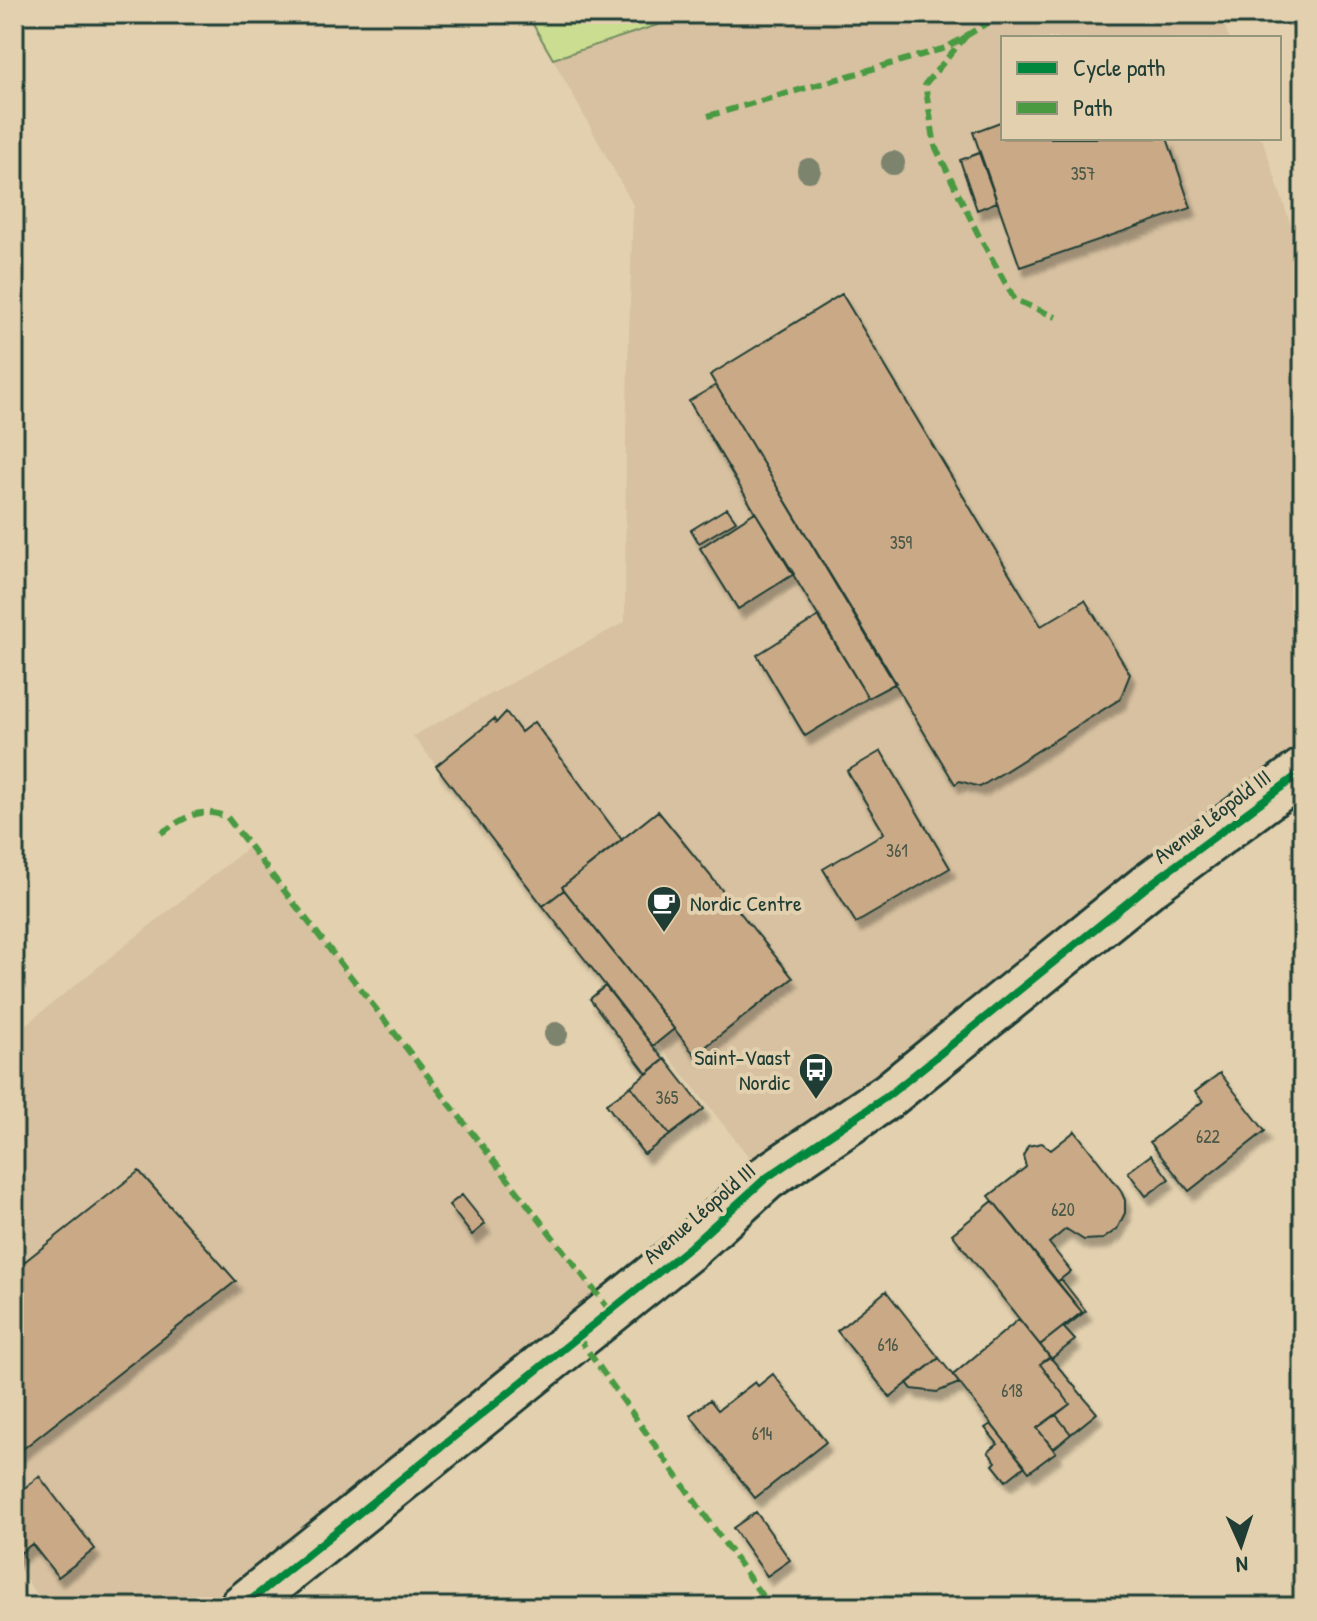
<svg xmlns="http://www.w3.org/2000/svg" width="1317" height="1621" font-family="'Patrick Hand',sans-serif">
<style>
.built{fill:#d7c1a0}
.green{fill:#cadd91;stroke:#748d62;stroke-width:2}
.building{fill:#caa986;stroke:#1f3d34;stroke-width:2;filter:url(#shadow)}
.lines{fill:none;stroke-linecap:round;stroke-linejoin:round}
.primary-casing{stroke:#1f3d34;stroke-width:50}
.primary{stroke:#e2d0ae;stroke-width:44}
.quiet{stroke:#4a9a42;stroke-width:6;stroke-dasharray:12 6;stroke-linecap:butt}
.cycleway-casing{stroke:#e2d0ae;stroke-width:13}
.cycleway{stroke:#00873e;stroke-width:8}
.tree{fill:#7c846e}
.labels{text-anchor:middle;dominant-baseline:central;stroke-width:8;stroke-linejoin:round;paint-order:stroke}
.number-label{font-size:18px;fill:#4a5848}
.street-label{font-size:22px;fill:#1f3d34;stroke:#e2d0ae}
.poi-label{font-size:22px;fill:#1f3d34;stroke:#e2d0ae;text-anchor:start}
</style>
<defs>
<filter id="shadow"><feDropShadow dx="5" dy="9" stdDeviation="2" flood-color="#0004"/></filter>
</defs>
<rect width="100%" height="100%" fill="#e2d0ae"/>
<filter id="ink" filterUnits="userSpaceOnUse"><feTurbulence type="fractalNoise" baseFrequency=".0125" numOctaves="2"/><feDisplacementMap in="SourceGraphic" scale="16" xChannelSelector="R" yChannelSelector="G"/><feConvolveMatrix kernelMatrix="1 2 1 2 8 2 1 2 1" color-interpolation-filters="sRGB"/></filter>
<g filter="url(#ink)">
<!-- built -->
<path class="built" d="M 691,14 L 1221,14 L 1229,38 L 1003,38 L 1003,138 L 1262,138 L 1303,262 L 1303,771 L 766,1178 L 413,736 L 625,622 L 626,434 L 633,205 L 553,59 Z
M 250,846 L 611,1312 L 242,1607 L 45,1607 L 14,1561 L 14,1034 Z"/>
<!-- green -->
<path class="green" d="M 527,14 L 691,14 L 553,59 Z"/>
<!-- building -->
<path class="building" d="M 1003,121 L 1003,138 L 1167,138 L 1191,208 L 1020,267 L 973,132 Z
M 979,153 L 997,202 L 977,210 L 960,160 Z
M 842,294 L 1041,626 L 1085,600 L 1130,674 L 1120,699 L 980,787 L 960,781 L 955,784 L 710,375 Z
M 716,385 L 776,485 L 896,683 L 868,698 L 755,512 L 689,401 Z
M 727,508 L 736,521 L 699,543 L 691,530 Z
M 755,512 L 794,574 L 738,609 L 700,548 Z
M 819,616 L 868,698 L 805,736 L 757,655 Z
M 506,712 L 521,732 L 534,722 L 622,840 L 562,887 L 564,890 L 543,906 L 436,766 L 494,719 L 496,723 Z
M 881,751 L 950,868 L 856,923 L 823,869 L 884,833 L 847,771 Z
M 658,811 L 793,978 L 695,1055 L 562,887 Z
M 564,890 L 674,1029 L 653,1046 L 543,906 Z
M 605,986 L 664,1060 L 647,1074 L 590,999 Z
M 665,1059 L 704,1109 L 670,1135 L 631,1086 Z
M 1220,1073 L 1265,1131 L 1189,1191 L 1150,1142 L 1203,1101 L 1195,1092 Z
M 631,1086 L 670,1135 L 644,1154 L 606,1104 Z
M 1075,1131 L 1120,1189 L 1125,1200 L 1125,1213 L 1117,1229 L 1103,1239 L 1084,1240 L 1066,1229 L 1049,1243 L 1071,1271 L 1057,1282 L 989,1196 L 1026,1167 L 1023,1156 L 1028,1146 L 1042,1143 L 1051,1150 Z
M 1151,1155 L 1169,1179 L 1146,1196 L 1128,1172 Z
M 139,1171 L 236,1281 L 14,1456 L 14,1270 Z
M 462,1195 L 485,1224 L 472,1235 L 449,1205 Z
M 993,1201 L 1082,1312 L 1040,1345 L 952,1234 Z
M 1061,1279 L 1086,1311 L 1064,1328 L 1075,1340 L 1051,1359 L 1040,1345 L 1082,1312 L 1057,1282 Z
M 886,1291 L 939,1358 L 890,1397 L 837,1331 Z
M 1019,1319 L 1050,1357 L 1040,1364 L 1070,1404 L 1037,1428 L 1056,1452 L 1029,1472 L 953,1375 Z
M 1050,1357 L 1097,1413 L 1071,1434 L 1056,1415 L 1070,1404 L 1040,1364 Z
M 939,1358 L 959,1383 L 937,1392 L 912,1389 L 907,1383 Z
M 773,1374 L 826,1442 L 755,1498 L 690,1415 L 710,1400 L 718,1410 L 755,1382 L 758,1386 Z
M 1056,1415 L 1071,1434 L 1053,1449 L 1037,1428 Z
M 991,1424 L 1025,1466 L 1006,1481 L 993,1465 L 996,1462 L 988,1452 L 998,1444 L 985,1428 Z
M 39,1476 L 95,1549 L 58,1577 L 32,1544 L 14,1558 L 14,1497 Z
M 756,1512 L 790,1560 L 767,1576 L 733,1528 Z"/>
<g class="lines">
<defs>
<path id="primary" d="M 242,1607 L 690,1247 L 766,1178 L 889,1095 L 1148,886 L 1303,771"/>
</defs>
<!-- primary casing -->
<use href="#primary" class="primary-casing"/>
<!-- primary -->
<use href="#primary" class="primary"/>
<!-- quiet -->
<path class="quiet" d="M 967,35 L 925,84 L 935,146 L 978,234 L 1015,300 L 1056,317
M 708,116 L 946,48 L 1002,14
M 161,833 C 185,818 198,806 227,817 L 611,1312
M 578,1337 L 770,1607"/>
<defs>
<path id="cycleway" d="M 242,1607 L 690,1247 L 766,1178 L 889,1095 L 1148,886 L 1303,771"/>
</defs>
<!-- cycleway casing -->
<use href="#cycleway" class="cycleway-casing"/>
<!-- cycleway -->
<use href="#cycleway" class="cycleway"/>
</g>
<!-- trees -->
<g class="tree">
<circle cx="893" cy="163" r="12"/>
<circle cx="809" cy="170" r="12"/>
<circle cx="556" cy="1034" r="12"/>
</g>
</g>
<!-- icons -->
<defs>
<symbol id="cafe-pin" viewBox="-11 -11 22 30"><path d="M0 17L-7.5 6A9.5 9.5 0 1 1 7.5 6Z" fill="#1f3d34" stroke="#e2d0ae"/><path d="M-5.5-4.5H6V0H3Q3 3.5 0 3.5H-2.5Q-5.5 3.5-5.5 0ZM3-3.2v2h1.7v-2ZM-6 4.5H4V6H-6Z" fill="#fff"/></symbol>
<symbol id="bus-pin" viewBox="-11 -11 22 30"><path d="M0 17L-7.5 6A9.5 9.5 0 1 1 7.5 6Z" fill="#1f3d34" stroke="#e2d0ae"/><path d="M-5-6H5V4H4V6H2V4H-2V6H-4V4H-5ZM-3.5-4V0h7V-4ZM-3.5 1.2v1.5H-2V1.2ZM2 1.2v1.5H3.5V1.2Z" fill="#fff"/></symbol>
</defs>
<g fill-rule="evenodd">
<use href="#cafe-pin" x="644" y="883" width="40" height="54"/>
<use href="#bus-pin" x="796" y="1050" width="40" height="54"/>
</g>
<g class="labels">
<!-- number labels -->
<g class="number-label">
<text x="1083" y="173">357</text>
<text x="901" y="542">359</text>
<text x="897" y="850">361</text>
<text x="667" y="1097">365</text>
<text x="1208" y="1136">622</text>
<text x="1063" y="1209">620</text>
<text x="888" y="1344">616</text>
<text x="1012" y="1390">618</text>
<text x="762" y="1433">614</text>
</g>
<!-- street labels -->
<g class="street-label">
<text transform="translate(1212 816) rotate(-37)">Avenue Léopold III</text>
<text transform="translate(699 1213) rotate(-41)">Avenue Léopold III</text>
</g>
<!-- poi labels -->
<g class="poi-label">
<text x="690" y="903">Nordic Centre</text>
<text x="790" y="1057" text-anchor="end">Saint-Vaast<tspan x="790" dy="25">Nordic</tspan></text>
</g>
</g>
<!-- margin -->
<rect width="1317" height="1621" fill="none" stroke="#e2d0ae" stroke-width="48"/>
<rect x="24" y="24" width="1269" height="1573" fill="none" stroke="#1f3d34" stroke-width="3" filter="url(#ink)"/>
<!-- legend -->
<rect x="1001" y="36" width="280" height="104" fill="#e2d0ae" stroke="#94957d" stroke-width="2"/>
<rect x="1017" y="62" width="40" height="12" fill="#00873e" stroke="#94957d" stroke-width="2"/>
<text x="1073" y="76" font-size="24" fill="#1f3d34">Cycle path</text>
<rect x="1017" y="102" width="40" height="12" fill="#4a9a42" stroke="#94957d" stroke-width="2"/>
<text x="1073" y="116" font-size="24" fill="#1f3d34">Path</text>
<!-- north arrow -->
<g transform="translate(1241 1545) rotate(177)" stroke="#e2d0ae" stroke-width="6" paint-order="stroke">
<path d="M0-6L14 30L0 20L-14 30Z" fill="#1f3d34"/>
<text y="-12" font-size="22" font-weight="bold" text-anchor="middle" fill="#1f3d34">N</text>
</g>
</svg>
